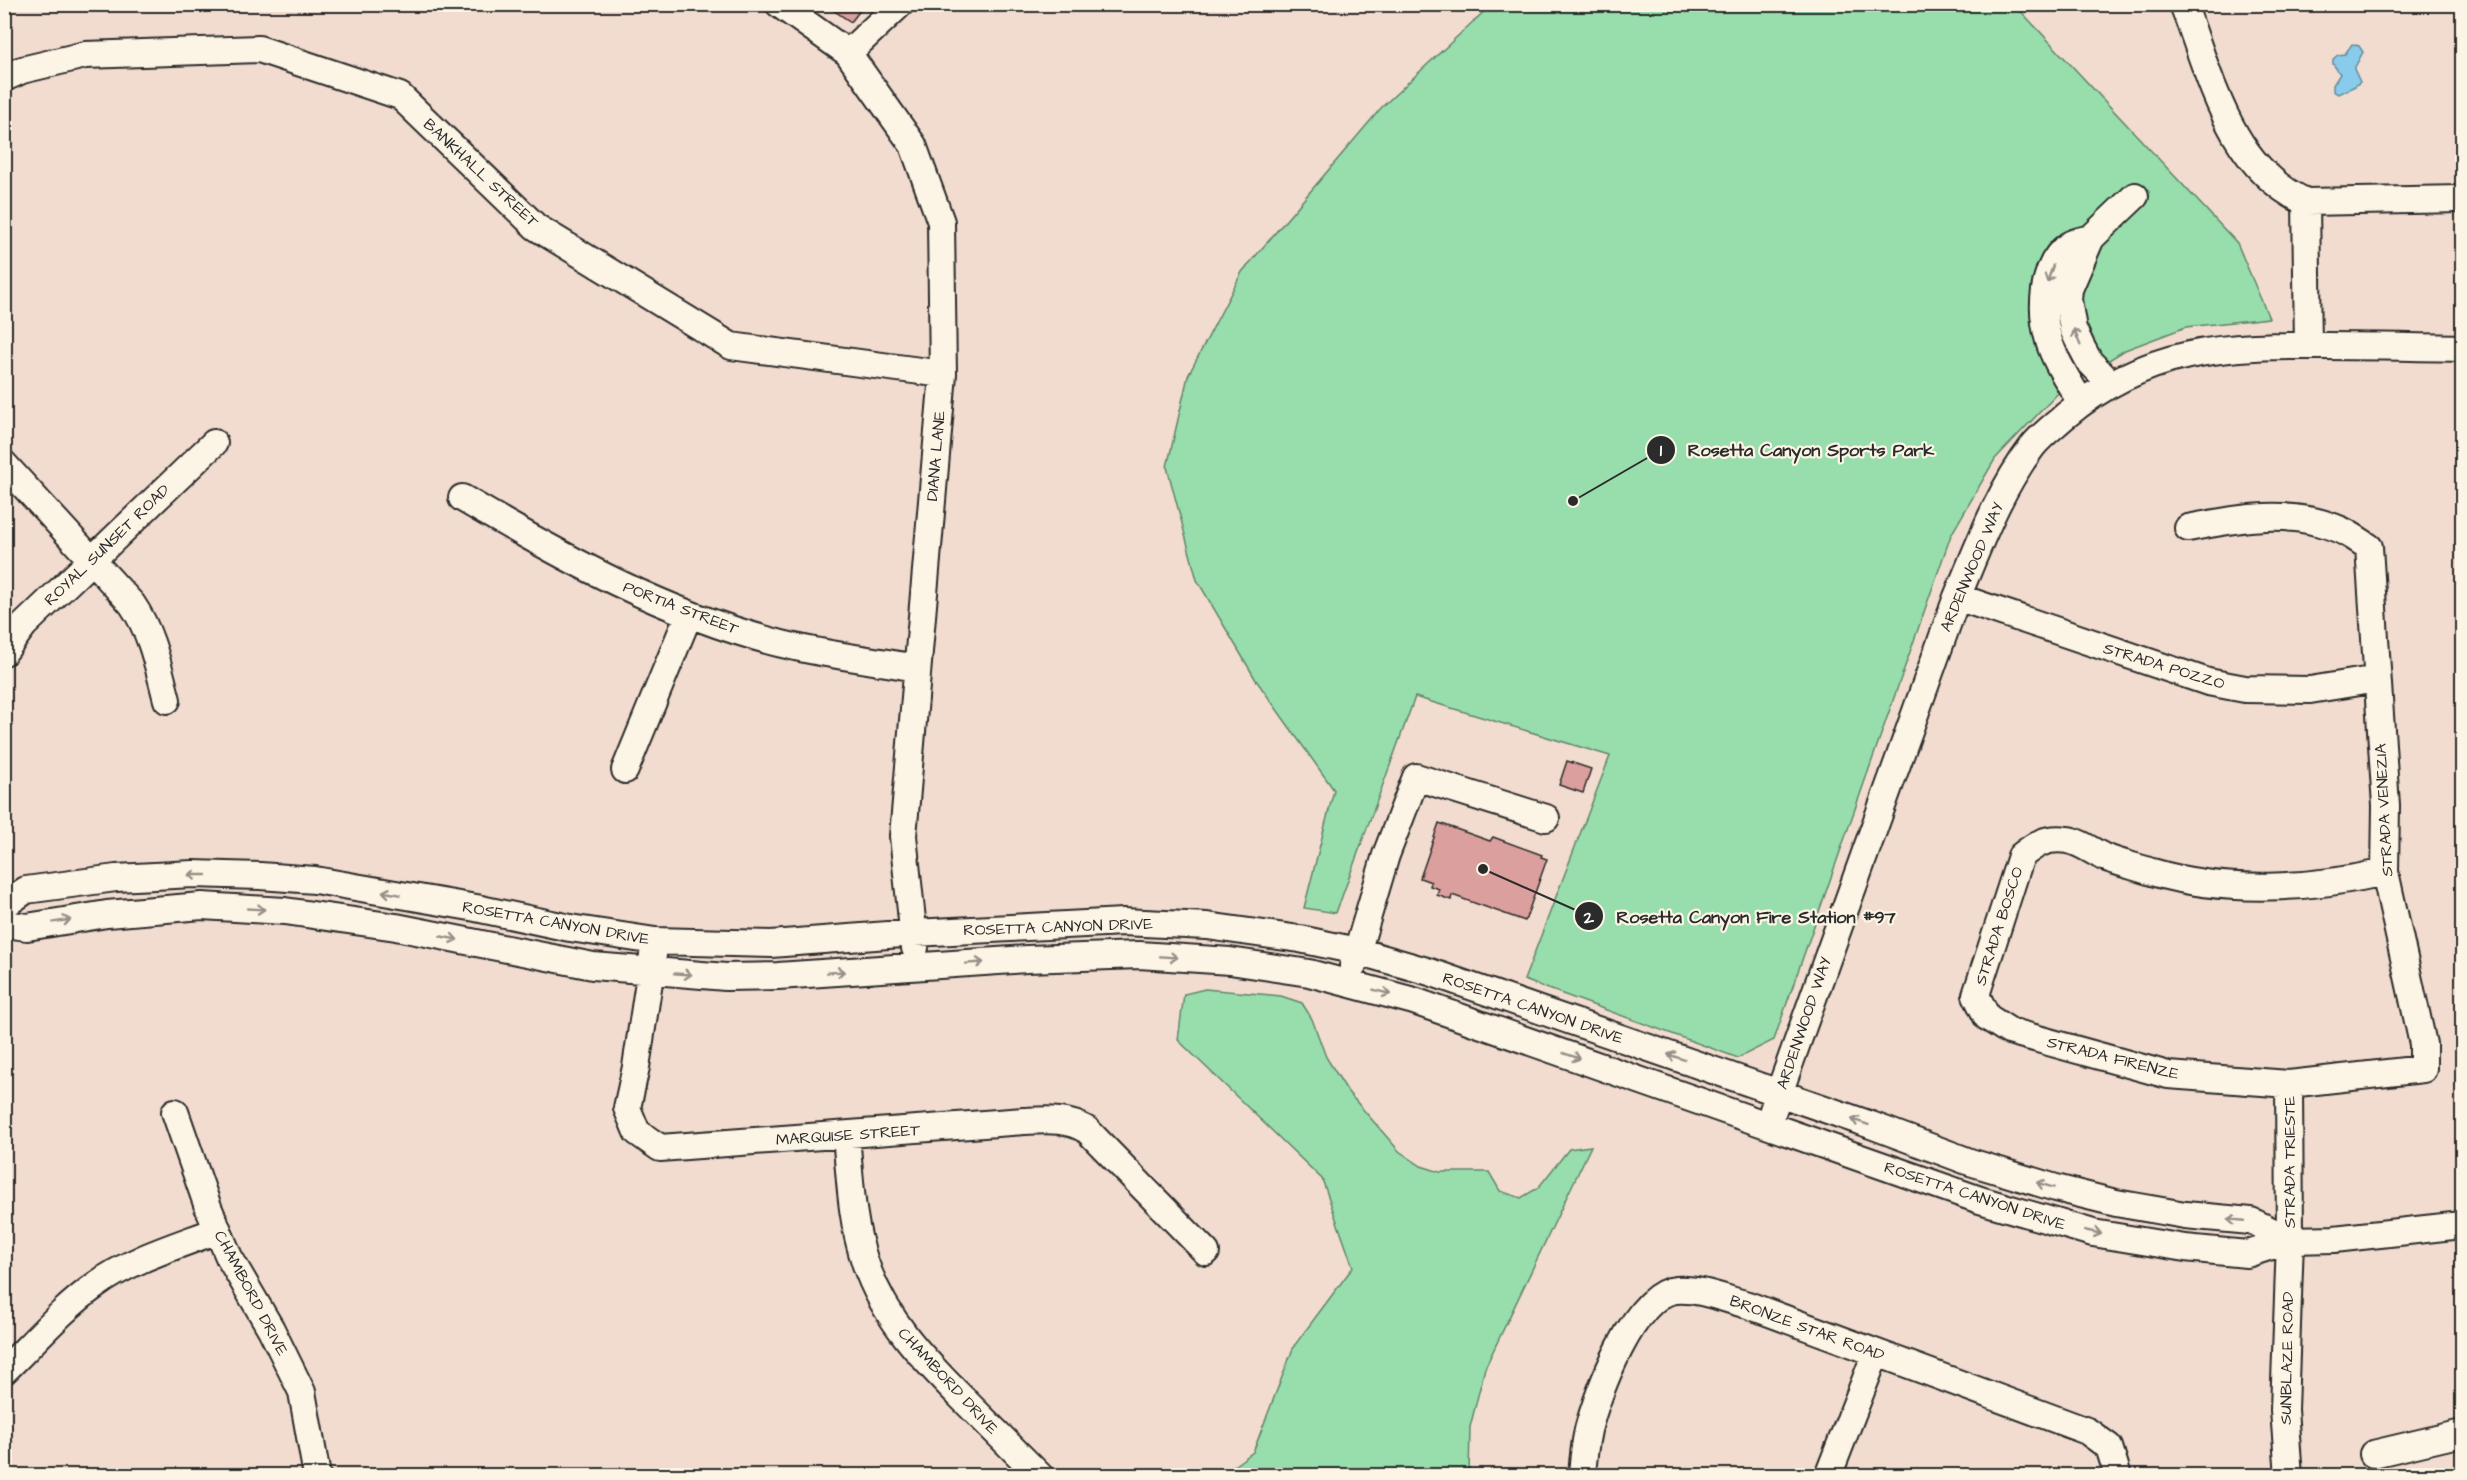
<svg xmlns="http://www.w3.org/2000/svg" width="2467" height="1480" font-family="'Architects Daughter',sans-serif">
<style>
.green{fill:#97deac;stroke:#61846c;stroke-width:1.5}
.water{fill:#89cbea;stroke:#638b9e;stroke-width:1.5}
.building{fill:#dba09d;stroke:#2b2b2b;stroke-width:1.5}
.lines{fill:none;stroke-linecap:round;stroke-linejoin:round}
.minor-casing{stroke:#2b2b2b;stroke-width:30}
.minor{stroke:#fcf5e5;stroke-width:26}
.oneway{stroke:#949088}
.labels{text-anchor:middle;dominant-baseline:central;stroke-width:4.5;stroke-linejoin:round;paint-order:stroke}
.street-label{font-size:16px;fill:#2b2b2b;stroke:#fcf5e5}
.leader{fill:none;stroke:#2b2b2b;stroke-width:2}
.callout-dot{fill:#2b2b2b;stroke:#fcf5e5;stroke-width:2}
.mark-label{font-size:18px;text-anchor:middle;font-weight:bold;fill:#fff}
.callout-label{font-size:18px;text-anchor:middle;font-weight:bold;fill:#2b2b2b;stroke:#fcf5e5;stroke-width:4.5;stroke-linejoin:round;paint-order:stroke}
</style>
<rect width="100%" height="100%" fill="#f2dccf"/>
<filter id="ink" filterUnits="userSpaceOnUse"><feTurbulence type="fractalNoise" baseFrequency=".0167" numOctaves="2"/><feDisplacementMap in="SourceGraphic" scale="12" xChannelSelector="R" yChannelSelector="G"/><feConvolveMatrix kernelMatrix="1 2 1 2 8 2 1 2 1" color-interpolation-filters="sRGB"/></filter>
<g filter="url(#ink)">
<!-- green -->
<path class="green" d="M 1491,5 L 2015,5 L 2237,243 L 2269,318 L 2186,327 L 2125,350 L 2061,390 L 1995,459 L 1951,535 L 1774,1040 L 1738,1058 L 1524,980 L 1610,756 L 1415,697 L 1336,913 L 1304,908 L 1334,790 L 1256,680 L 1197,580 L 1167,467 L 1188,376 L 1242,272 L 1382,107 Z
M 1205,989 L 1281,996 L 1302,1003 L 1312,1019 L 1326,1057 L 1348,1092 L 1399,1151 L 1421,1166 L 1440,1172 L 1489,1172 L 1500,1191 L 1521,1198 L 1538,1188 L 1569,1149 L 1591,1146 L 1485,1368 L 1470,1427 L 1469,1475 L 1232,1475 L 1231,1468 L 1253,1452 L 1294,1346 L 1353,1267 L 1322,1179 L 1178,1040 L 1184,994 Z"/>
<!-- water -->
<path class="water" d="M 2352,44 L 2359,46 L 2363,52 L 2354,69 L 2360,82 L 2355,86 L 2338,94 L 2333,91 L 2333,85 L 2340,74 L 2333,64 L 2333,59 L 2338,55 L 2345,54 Z"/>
<!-- building -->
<path class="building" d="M 824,4 L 865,4 L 851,22 Z
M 1567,761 L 1591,769 L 1583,793 L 1559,785 Z
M 1439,823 L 1490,841 L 1493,837 L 1542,855 L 1541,857 L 1547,859 L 1525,921 L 1452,895 L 1451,900 L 1437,895 L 1439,889 L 1430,886 L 1431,882 L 1420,878 Z"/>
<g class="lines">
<defs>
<path id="minor" d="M 779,4 L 848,53 L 913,145 L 941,222 L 943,374 L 903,836 L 915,948
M 2183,4 C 2211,77 2229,167 2306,202 L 2308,346
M 848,53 L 900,4
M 4,78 L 22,70 L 85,55 L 259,49 L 400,96 L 536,227 L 731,346 L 943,374
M 2306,202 L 2462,199
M 2111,384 L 2089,361 L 2081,346 L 2073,329 L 2068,300 L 2069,289 L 2091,238 L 2135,196
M 2081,403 C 2070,383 2055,362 2049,341 C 2040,311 2041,265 2069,245 C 2075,241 2084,240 2091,238
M 4,464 L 132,604 C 152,633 158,666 167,700
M 462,498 C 564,558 667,615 782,644 C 826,655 873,660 917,668
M 2188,528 C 2238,518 2292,508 2341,530 C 2350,534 2360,541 2369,547 L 2386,806 L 2385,872 L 2423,1044 L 2423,1069 L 2289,1084 L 2168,1075 L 2009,1031 L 1987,1017 L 1976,995 L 2021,856 C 2036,844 2046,837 2067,840 C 2079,841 2093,852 2104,857 C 2119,863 2137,867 2152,872 C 2226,894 2311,889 2385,872
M 1957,597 L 2208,682 L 2245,689 L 2310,690 L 2377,679
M 4,652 L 24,625 L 214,443
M 625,770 L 689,614
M 4,905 L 26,890 L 116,878 L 193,874 L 260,876 L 315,880 L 476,908 L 570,928 L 655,941 L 771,944 L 914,933 L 1123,922 L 1207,926 L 1300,939 L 1357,951 L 1430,972 L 1871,1125 L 1970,1162 L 2056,1188 L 2116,1203 L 2185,1215 L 2251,1221 L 2290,1240
M 4,924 L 27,927 L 107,914 L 202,906 L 285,911 L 396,927 L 593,966 L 726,977 L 778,976 L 1027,959 L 1139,955 L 1230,961 L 1309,973 L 1414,1001 L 1980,1200 L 2093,1233 L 2185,1248 L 2247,1254 L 2290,1240 L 2334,1239 L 2462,1225
M 653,955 L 636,1067 L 627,1108 L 637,1132 L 660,1148 L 1024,1121 C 1047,1120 1067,1118 1087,1130 L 1206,1252
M 1353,966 L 1386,855 L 1416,777 L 1546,818
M 1773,1110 L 1957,597 C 1979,545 1998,492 2032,447 C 2041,435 2054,426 2065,416 C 2146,348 2226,345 2326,346 C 2372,346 2417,347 2462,348
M 175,1112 L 208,1207 L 229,1257 L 271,1329 L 302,1392 L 317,1476
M 846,1135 C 850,1177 851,1221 865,1262 C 884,1319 923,1359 965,1401 C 990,1426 1015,1451 1040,1476
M 4,1371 C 34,1342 62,1309 96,1285 C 131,1259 177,1246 218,1230
M 2373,1454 L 2462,1433
M 1582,1476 C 1583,1461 1585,1444 1588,1430 C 1597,1395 1634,1293 1676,1290 C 1699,1288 1725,1299 1748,1305 L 2087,1431 L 2109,1447 L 2118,1476
M 1828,1476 L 1876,1353
M 2289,1476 L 2284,1410 L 2290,1240 L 2289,1084"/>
</defs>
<!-- minor casing -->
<use href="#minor" class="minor-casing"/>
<!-- minor -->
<use href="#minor" class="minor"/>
</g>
<!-- one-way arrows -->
<defs><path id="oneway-shaft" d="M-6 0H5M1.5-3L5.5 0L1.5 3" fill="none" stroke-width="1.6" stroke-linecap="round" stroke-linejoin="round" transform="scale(1.5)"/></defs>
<g class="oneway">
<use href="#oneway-shaft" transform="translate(2050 274) rotate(109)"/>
<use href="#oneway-shaft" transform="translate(2077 337) rotate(-112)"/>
<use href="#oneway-shaft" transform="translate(197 875) rotate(-180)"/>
<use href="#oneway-shaft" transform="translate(391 893) rotate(-170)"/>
<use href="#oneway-shaft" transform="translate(256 909) rotate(3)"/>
<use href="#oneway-shaft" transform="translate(62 921) rotate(-9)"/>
<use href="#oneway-shaft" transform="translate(449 938) rotate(11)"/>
<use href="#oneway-shaft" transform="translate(1169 957) rotate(4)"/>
<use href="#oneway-shaft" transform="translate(975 963) rotate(-4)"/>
<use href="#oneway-shaft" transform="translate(836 972) rotate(-4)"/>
<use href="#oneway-shaft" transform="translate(683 974) rotate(4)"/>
<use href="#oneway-shaft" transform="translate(1382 992) rotate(15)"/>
<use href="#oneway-shaft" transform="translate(1572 1056) rotate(19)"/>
<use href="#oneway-shaft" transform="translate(1676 1057) rotate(-161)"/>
<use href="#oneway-shaft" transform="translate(1860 1122) rotate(-161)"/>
<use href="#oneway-shaft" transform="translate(2045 1185) rotate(-163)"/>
<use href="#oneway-shaft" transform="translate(2236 1220) rotate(-175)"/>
<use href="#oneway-shaft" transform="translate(2093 1232) rotate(13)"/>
</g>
</g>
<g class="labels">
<!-- street labels -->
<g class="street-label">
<text transform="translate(481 173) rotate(43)">BANKHALL STREET</text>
<text transform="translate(936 456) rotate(-85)">DIANA LANE</text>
<text transform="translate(107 545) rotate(-44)">ROYAL SUNSET ROAD</text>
<text transform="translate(1972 567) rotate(-67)">ARDENWOOD WAY</text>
<text transform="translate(681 608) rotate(21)">PORTIA STREET</text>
<text transform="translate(2164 666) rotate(17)">STRADA POZZO</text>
<text transform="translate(2384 810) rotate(-93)">STRADA VENEZIA</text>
<text transform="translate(556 923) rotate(10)">ROSETTA CANYON DRIVE</text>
<text transform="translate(1999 926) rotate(-72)">STRADA BOSCO</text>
<text transform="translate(1058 927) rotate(-2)">ROSETTA CANYON DRIVE</text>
<text transform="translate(1533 1008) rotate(19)">ROSETTA CANYON DRIVE</text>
<text transform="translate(1804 1023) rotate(-71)">ARDENWOOD WAY</text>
<text transform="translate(2113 1058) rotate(14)">STRADA FIRENZE</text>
<text transform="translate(848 1135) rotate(-4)">MARQUISE STREET</text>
<text transform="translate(2290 1162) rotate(-90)">STRADA TRIESTE</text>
<text transform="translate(1975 1196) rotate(18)">ROSETTA CANYON DRIVE</text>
<text transform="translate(251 1293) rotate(62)">CHAMBORD DRIVE</text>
<text transform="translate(1807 1328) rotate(20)">BRONZE STAR ROAD</text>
<text transform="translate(2287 1358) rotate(-89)">SUNBLAZE ROAD</text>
<text transform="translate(948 1381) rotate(47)">CHAMBORD DRIVE</text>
</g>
</g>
<!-- callouts -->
<path class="leader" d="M1573 501L1661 450M1483 869L1589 916"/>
<g class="callout-dot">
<circle cx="1573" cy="501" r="6"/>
<circle cx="1483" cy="869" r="6"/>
<circle cx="1661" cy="450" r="15"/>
<circle cx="1589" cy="916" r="15"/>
</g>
<g class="mark-label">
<text x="1661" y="456">1</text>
<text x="1589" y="923">2</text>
</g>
<g class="callout-label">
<text x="1811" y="456">Rosetta Canyon Sports Park</text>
<text x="1756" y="923">Rosetta Canyon Fire Station #97</text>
</g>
<!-- margin -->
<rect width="2467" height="1480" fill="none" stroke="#fcf5e5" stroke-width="24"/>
<rect x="12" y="12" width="2443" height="1456" fill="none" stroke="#2b2b2b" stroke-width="2" filter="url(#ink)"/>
</svg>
